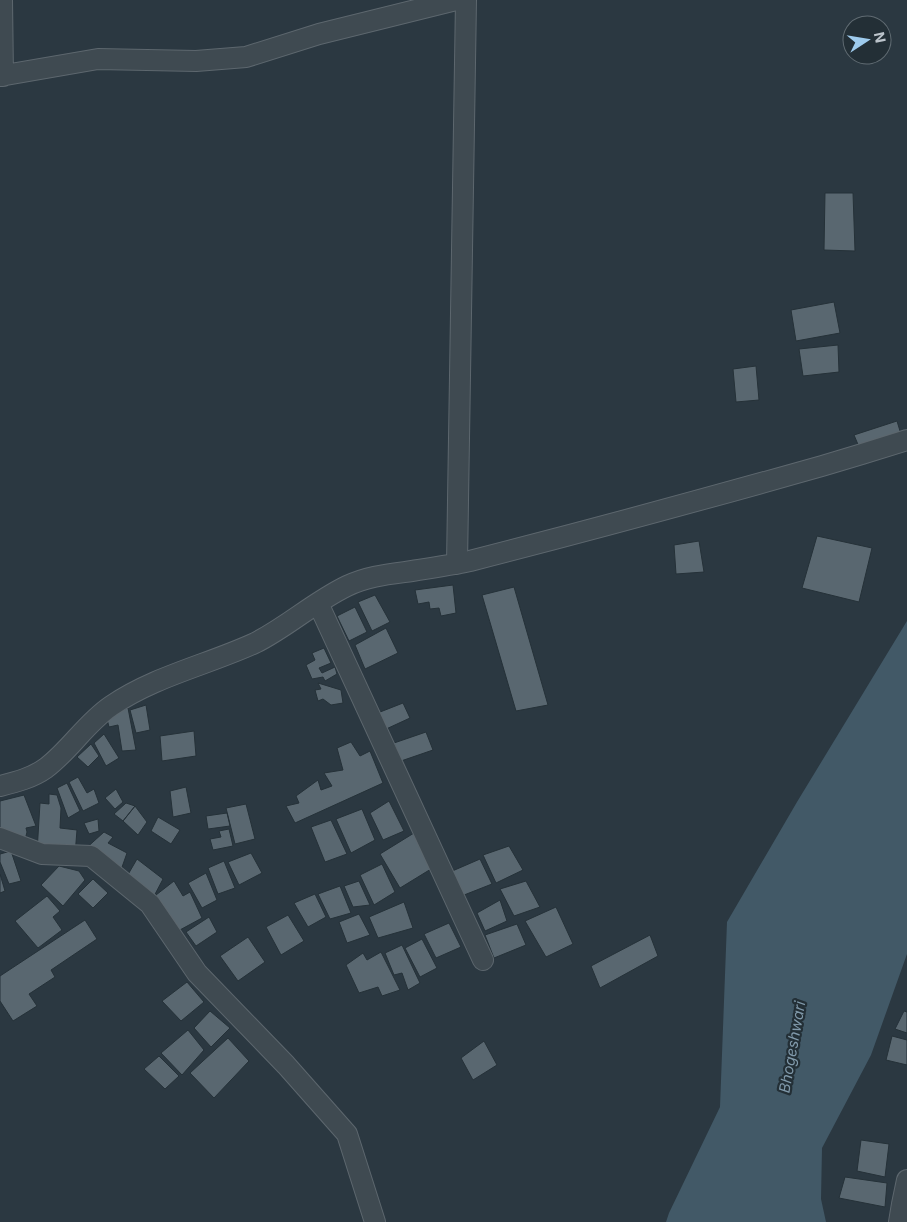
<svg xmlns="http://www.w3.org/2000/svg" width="907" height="1222" font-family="Inter,sans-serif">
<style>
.water{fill:#425967}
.building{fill:#596770;stroke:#253138}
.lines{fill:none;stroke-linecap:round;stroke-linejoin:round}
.minor-casing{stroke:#5d676e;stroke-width:22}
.minor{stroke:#3f4a51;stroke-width:20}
.labels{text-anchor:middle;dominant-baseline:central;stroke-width:4.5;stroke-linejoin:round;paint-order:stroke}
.water-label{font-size:15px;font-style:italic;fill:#8099aa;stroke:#232f36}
</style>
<rect width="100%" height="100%" fill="#2b3841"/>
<!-- water -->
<path class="water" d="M 907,621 L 907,954 L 871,1055 L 822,1148 L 821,1199 L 826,1222 L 666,1222 L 669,1213 L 720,1107 L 727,922 L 797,802 Z"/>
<!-- building -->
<path class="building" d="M 825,193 L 853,193 L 855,251 L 824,250 Z
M 834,302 L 840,333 L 796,341 L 791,310 Z
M 838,345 L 839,372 L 803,376 L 799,349 Z
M 756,366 L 759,400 L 736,402 L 733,369 Z
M 897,421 L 903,441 L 862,454 L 854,435 Z
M 817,536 L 872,548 L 859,602 L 802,588 Z
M 699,541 L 704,572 L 676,574 L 674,545 Z
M 453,585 L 456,613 L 441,616 L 439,608 L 430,609 L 429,602 L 418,604 L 415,590 Z
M 514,587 L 548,705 L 516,711 L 482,595 Z
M 375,595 L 390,622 L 372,631 L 358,602 Z
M 355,607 L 367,632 L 349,641 L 337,616 Z
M 386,628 L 398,653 L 365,669 L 355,645 Z
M 324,648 L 331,663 L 319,668 L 322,673 L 335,667 L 337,674 L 325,681 L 323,677 L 312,679 L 306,665 L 315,660 L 312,653 Z
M 318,683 L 341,690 L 343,703 L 331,705 L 323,699 L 318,701 L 315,690 L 321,689 Z
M 403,703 L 410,718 L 384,730 L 375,714 Z
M 146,705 L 150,730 L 136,733 L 130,710 Z
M 128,708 L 136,750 L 122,751 L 118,725 L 109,727 L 106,715 Z
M 194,731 L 196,756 L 162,761 L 160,736 Z
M 426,732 L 433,750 L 401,761 L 394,743 Z
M 104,734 L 119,758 L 106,766 L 94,743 Z
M 351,742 L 360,756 L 370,751 L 383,783 L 295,823 L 286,806 L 299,803 L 296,796 L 318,780 L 321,790 L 332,786 L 324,773 L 343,770 L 337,748 Z
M 91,744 L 99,756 L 88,767 L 77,757 Z
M 78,777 L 87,793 L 94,789 L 99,803 L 83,811 L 69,782 Z
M 67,783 L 80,811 L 68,818 L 57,788 Z
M 186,787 L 191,813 L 173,817 L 170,791 Z
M 116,789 L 123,802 L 115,809 L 105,798 Z
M 49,794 L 57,795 L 61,808 L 60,828 L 77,830 L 75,855 L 37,852 L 40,803 L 49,804 Z
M 24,795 L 36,826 L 26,828 L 27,832 L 24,844 L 0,833 L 0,801 Z
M 389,801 L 404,831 L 383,840 L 370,813 Z
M 126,803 L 135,806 L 123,821 L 114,814 Z
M 246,804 L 255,839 L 235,844 L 226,808 Z
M 135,806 L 147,822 L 138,835 L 123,821 Z
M 362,809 L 375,840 L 351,853 L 336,819 Z
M 227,813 L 230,826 L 208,829 L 206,816 Z
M 158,817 L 180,830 L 171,844 L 151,831 Z
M 98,819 L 99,831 L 89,834 L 84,823 Z
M 331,820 L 347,854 L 325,862 L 311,827 Z
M 229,829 L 233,846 L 213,850 L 210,839 L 221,837 L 219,831 Z
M 104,832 L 113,837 L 108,843 L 127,853 L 121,870 L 83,851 Z
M 414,833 L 431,869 L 400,888 L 380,854 Z
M 509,846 L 523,870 L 496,883 L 483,855 Z
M 11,851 L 21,881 L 9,884 L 0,862 L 0,854 Z
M 251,853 L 262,873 L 239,885 L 228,862 Z
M 137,859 L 163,879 L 152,900 L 126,878 Z
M 480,859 L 492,884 L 459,897 L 450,872 Z
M 224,861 L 235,888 L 218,894 L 208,868 Z
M 382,864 L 395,892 L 374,905 L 360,875 Z
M 59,866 L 79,871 L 85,880 L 63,906 L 41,885 Z
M 206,873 L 217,900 L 202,908 L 188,883 Z
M 0,874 L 5,891 L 0,893 Z
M 93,879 L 108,893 L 93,908 L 78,894 Z
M 174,881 L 183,896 L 190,892 L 202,918 L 178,931 L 156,895 Z
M 359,881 L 370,905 L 353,907 L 344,886 Z
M 526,881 L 540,907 L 514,916 L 500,889 Z
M 340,886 L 351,913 L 330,919 L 318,894 Z
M 315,894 L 326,917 L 308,927 L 294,903 Z
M 47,896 L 60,911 L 53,917 L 62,930 L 38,948 L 15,921 Z
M 500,900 L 507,921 L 485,931 L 477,913 Z
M 404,902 L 413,928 L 378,938 L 369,917 Z
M 556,907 L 573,944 L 546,957 L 525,921 Z
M 359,914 L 370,935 L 347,943 L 339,922 Z
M 288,915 L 304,941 L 281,955 L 266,927 Z
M 209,917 L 217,932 L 196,946 L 186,932 Z
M 85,920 L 97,939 L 51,970 L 55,977 L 29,994 L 37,1006 L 13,1021 L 0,1001 L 0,976 Z
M 449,923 L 461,947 L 436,958 L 424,934 Z
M 517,924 L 526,945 L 494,958 L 485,935 Z
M 650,935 L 658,956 L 600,988 L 591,966 Z
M 248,937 L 265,962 L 238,981 L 220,956 Z
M 422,939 L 437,968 L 420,977 L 405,948 Z
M 402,945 L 420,983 L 408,990 L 402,973 L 394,975 L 385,953 Z
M 381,952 L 400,990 L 382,996 L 378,987 L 359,993 L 346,965 L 363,953 L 367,960 Z
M 187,982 L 204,1002 L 181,1021 L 162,1001 Z
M 210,1011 L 230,1028 L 211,1047 L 194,1028 Z
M 904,1011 L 907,1012 L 907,1033 L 895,1029 Z
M 188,1030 L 204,1050 L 182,1075 L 161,1053 Z
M 892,1036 L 907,1040 L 907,1065 L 886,1060 Z
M 228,1038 L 249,1061 L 214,1098 L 190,1073 Z
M 484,1041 L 497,1065 L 473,1080 L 461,1058 Z
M 159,1056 L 179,1076 L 165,1089 L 144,1069 Z
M 861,1140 L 889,1144 L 885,1177 L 857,1171 Z
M 845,1177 L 887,1183 L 885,1207 L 839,1198 Z"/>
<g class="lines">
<defs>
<path id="minor" d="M 2,0 L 3,76
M 0,76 L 98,59 L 196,61 L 246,57 L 319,34 L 456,0
M 457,564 L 466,0
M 318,603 L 483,960
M 0,786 C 16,782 32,778 46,768 C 70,750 86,723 111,706 C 155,676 207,665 255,643 C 287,627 314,602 347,586 C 367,576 390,574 412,571 C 431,568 451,565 470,561 C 587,531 705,499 822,466 L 862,454 L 907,440
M 0,838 L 42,854 L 91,856 L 150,904 L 197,973 L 286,1065 L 347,1134 L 375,1222
M 899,1222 L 902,1204 L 907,1180"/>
</defs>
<!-- minor casing -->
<use href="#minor" class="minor-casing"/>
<!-- minor -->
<use href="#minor" class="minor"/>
</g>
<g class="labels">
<!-- water labels -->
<g class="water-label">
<text transform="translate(792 1047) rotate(-80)">Bhogeshwari</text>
</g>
</g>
<!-- north arrow -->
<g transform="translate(867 40) rotate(78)"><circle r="24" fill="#232f36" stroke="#606b72"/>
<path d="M0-4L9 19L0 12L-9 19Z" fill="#9ecbed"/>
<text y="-8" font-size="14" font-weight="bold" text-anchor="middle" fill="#bcc4cb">N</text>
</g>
</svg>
